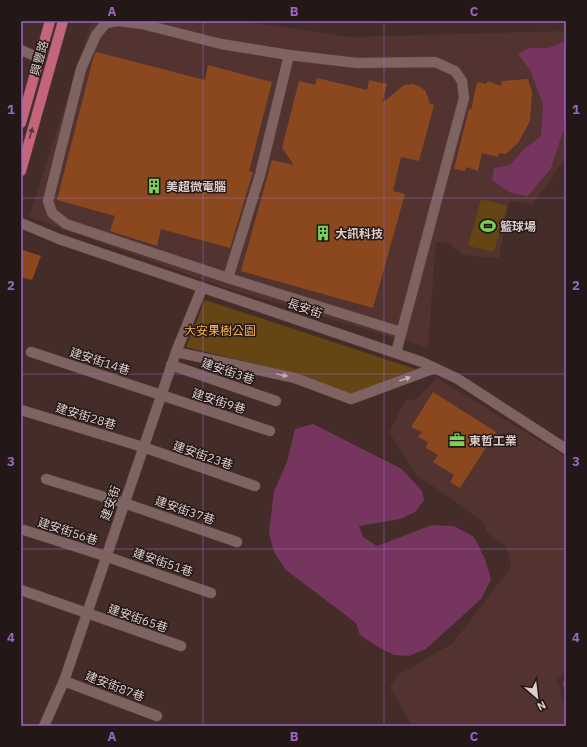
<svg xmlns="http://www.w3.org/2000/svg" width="587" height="747" font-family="'IBM Plex Sans','Noto Sans TC',sans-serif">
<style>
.built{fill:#52332f}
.green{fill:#664515}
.water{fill:#76355e}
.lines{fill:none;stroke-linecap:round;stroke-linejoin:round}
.stream{stroke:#76355e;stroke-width:3}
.building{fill:#8b481e}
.minor-casing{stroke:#5c4846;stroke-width:11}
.major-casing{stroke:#5c4846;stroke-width:11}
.minor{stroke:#7f6360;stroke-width:10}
.major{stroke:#c5657c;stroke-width:10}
.oneway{fill:#5c333a}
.oneway2{fill:#c6b3b0}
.grid{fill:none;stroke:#9d65c3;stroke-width:1;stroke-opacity:0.55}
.labels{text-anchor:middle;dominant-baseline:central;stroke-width:3;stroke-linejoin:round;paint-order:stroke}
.street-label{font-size:12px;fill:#ddcecb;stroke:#231817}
.poi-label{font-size:12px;font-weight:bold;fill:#ddcecb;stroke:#231817;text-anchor:start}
.park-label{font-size:12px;fill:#f7b254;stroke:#231817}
.neatline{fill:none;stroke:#9d65c3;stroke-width:1.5}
.grid-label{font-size:13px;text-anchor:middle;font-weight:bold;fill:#9d65c3}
</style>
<rect width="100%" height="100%" fill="#442c29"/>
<!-- built -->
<path class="built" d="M 92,21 L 242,21 L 351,37 L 566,31 L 566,154 L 563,161 L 533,204 L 509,201 L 499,258 L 462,255 L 449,243 L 436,242 L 428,348 L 223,287 L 29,217 Z
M 437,378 L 566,457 L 566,672 L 557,680 L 566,711 L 566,726 L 412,726 L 390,687 L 398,675 L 453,643 L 511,567 L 506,546 L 486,532 L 486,525 L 477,518 L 449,497 L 416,475 L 389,432 L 406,400 L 415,400 Z"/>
<!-- green -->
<path class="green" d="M 481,199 L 507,206 L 494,252 L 468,246 Z
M 205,300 L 421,371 L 354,396 L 295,374 L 186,347 Z"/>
<!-- water -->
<path class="water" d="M 563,42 L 566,47 L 566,122 L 551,168 L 528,196 L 511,193 L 492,180 L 494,168 L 510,165 L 524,149 L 541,136 L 543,104 L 530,70 L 518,54 L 529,48 L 548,48 Z
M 313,424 L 402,469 L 422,491 L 424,500 L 415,512 L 400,519 L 359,526 L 363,537 L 377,546 L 432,525 L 454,526 L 474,537 L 485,559 L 491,579 L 481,599 L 426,649 L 409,656 L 394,655 L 378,647 L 360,635 L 356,623 L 286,570 L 274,552 L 269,533 L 274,491 L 287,462 L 295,429 Z"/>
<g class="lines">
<!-- stream -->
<path class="stream" d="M 566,682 L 564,683 L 566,688"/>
</g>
<!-- building -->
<path class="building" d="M 96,52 L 205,80 L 208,65 L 272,82 L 249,171 L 253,172 L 230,248 L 161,229 L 157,246 L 110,231 L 115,216 L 57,200 L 93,59 Z
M 317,78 L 367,90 L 369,80 L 387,84 L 382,103 L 404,85 L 413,84 L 418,86 L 425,90 L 428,97 L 429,103 L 434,105 L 419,161 L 401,157 L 393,191 L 405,194 L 373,308 L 241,271 L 272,160 L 294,165 L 282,148 L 299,81 L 315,85 Z
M 528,79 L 532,92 L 530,121 L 518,143 L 506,154 L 499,153 L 498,157 L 482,153 L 478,171 L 466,167 L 465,171 L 454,169 L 469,109 L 471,110 L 477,82 L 486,84 L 488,81 L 501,86 L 502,81 Z
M 23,250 L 41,256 L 32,280 L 21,277 L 21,255 Z
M 433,392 L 496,432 L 460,488 L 450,482 L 454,475 L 433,462 L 438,455 L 426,448 L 428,442 L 418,437 L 422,432 L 411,427 Z"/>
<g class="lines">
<defs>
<path id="minor" d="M 21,50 L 39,58
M 21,223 L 59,239 L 422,362 L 458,379 L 566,449
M 228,278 L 260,175 L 289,55
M 31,352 L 270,431
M 176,352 L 295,378 L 351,399 L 435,368
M 396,353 L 464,98 L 462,81 L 455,71 L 435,62 L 357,63 L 289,55 L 221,44 L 142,24 L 119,21 L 106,23 L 96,35 L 81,69 L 48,201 L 52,213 L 66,224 L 228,278 L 401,332
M 171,365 L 276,401
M 21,410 L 143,447 L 255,486
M 46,479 L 124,503 L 237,542
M 24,530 L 105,556 L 211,593
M 21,590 L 181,646
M 64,681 L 157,716
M 44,726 L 64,681 L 176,352 L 202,288"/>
<path id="major" d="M 21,123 L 50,21
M 21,171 L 63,21"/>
</defs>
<!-- minor casing -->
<use href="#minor" class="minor-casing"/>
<!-- major casing -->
<use href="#major" class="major-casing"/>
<!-- minor -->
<use href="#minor" class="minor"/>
<!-- major -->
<use href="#major" class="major"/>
</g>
<!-- one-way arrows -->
<defs><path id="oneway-solid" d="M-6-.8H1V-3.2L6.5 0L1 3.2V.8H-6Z"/></defs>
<use class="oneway" href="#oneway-solid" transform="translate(31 133) rotate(-74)"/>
<g class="oneway2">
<use href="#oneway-solid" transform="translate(282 375) rotate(12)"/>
<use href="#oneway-solid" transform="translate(405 379) rotate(-20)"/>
</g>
<!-- grid -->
<path class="grid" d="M 203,21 L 203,726M 384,21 L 384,726M 21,198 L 566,198M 21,374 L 566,374M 21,549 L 566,549"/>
<!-- icons -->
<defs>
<symbol id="building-bare" viewBox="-9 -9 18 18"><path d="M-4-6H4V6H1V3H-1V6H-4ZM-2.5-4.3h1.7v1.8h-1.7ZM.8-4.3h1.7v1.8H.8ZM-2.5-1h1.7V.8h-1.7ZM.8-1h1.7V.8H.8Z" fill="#78d259" stroke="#231817" stroke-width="2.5" paint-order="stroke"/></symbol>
<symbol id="stadium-bare" viewBox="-9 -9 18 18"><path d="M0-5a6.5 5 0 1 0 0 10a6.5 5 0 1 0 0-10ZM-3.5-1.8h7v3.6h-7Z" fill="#78d259" stroke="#231817" stroke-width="2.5" paint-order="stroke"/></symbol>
<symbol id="office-bare" viewBox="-9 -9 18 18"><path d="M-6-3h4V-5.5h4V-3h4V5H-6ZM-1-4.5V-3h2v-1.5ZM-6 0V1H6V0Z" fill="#78d259" stroke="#231817" stroke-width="2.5" paint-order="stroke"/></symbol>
</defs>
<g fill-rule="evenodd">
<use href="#building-bare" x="143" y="175" width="22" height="22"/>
<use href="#stadium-bare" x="477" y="215" width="22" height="22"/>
<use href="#building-bare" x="312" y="222" width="22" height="22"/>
<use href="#office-bare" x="446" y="429" width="22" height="22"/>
</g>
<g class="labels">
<!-- street labels -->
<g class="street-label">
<text transform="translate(39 58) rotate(-74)">興豐路</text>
<text transform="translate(305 308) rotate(19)">長安街</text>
<text transform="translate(100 361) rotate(18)">建安街14巷</text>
<text transform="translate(228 371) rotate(19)">建安街3巷</text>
<text transform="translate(219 401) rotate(18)">建安街9巷</text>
<text transform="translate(86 416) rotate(17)">建安街28巷</text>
<text transform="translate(203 455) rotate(19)">建安街23巷</text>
<text transform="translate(110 503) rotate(-71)">建安街</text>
<text transform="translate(185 510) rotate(19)">建安街37巷</text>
<text transform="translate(68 531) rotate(18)">建安街56巷</text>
<text transform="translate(163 562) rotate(19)">建安街51巷</text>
<text transform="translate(138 618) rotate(19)">建安街65巷</text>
<text transform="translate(115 686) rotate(21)">建安街87巷</text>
</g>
<!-- poi labels -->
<g class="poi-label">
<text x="166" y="186">美超微電腦</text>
<text x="500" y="226">籃球場</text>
<text x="335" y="233">大訊科技</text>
<text x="469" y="440">東哲工業</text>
</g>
<!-- park labels -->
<g class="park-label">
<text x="220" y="330">大安果樹公園</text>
</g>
</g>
<!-- border -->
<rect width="587" height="747" fill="none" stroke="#231817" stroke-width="44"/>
<!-- north arrow -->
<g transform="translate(537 697) rotate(152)" stroke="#231817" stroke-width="3" paint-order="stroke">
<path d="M0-3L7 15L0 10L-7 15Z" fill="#ddcecb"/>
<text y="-6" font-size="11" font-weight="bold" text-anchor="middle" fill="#ddcecb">N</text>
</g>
<rect x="22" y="22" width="543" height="703" class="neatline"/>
<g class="grid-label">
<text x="112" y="16">A</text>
<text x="294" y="16">B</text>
<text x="474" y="16">C</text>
<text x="11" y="114">1</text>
<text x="576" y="114">1</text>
<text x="11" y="290">2</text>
<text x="576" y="290">2</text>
<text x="11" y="466">3</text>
<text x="576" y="466">3</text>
<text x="11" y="642">4</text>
<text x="576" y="642">4</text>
<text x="112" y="741">A</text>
<text x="294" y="741">B</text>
<text x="474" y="741">C</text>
</g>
</svg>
